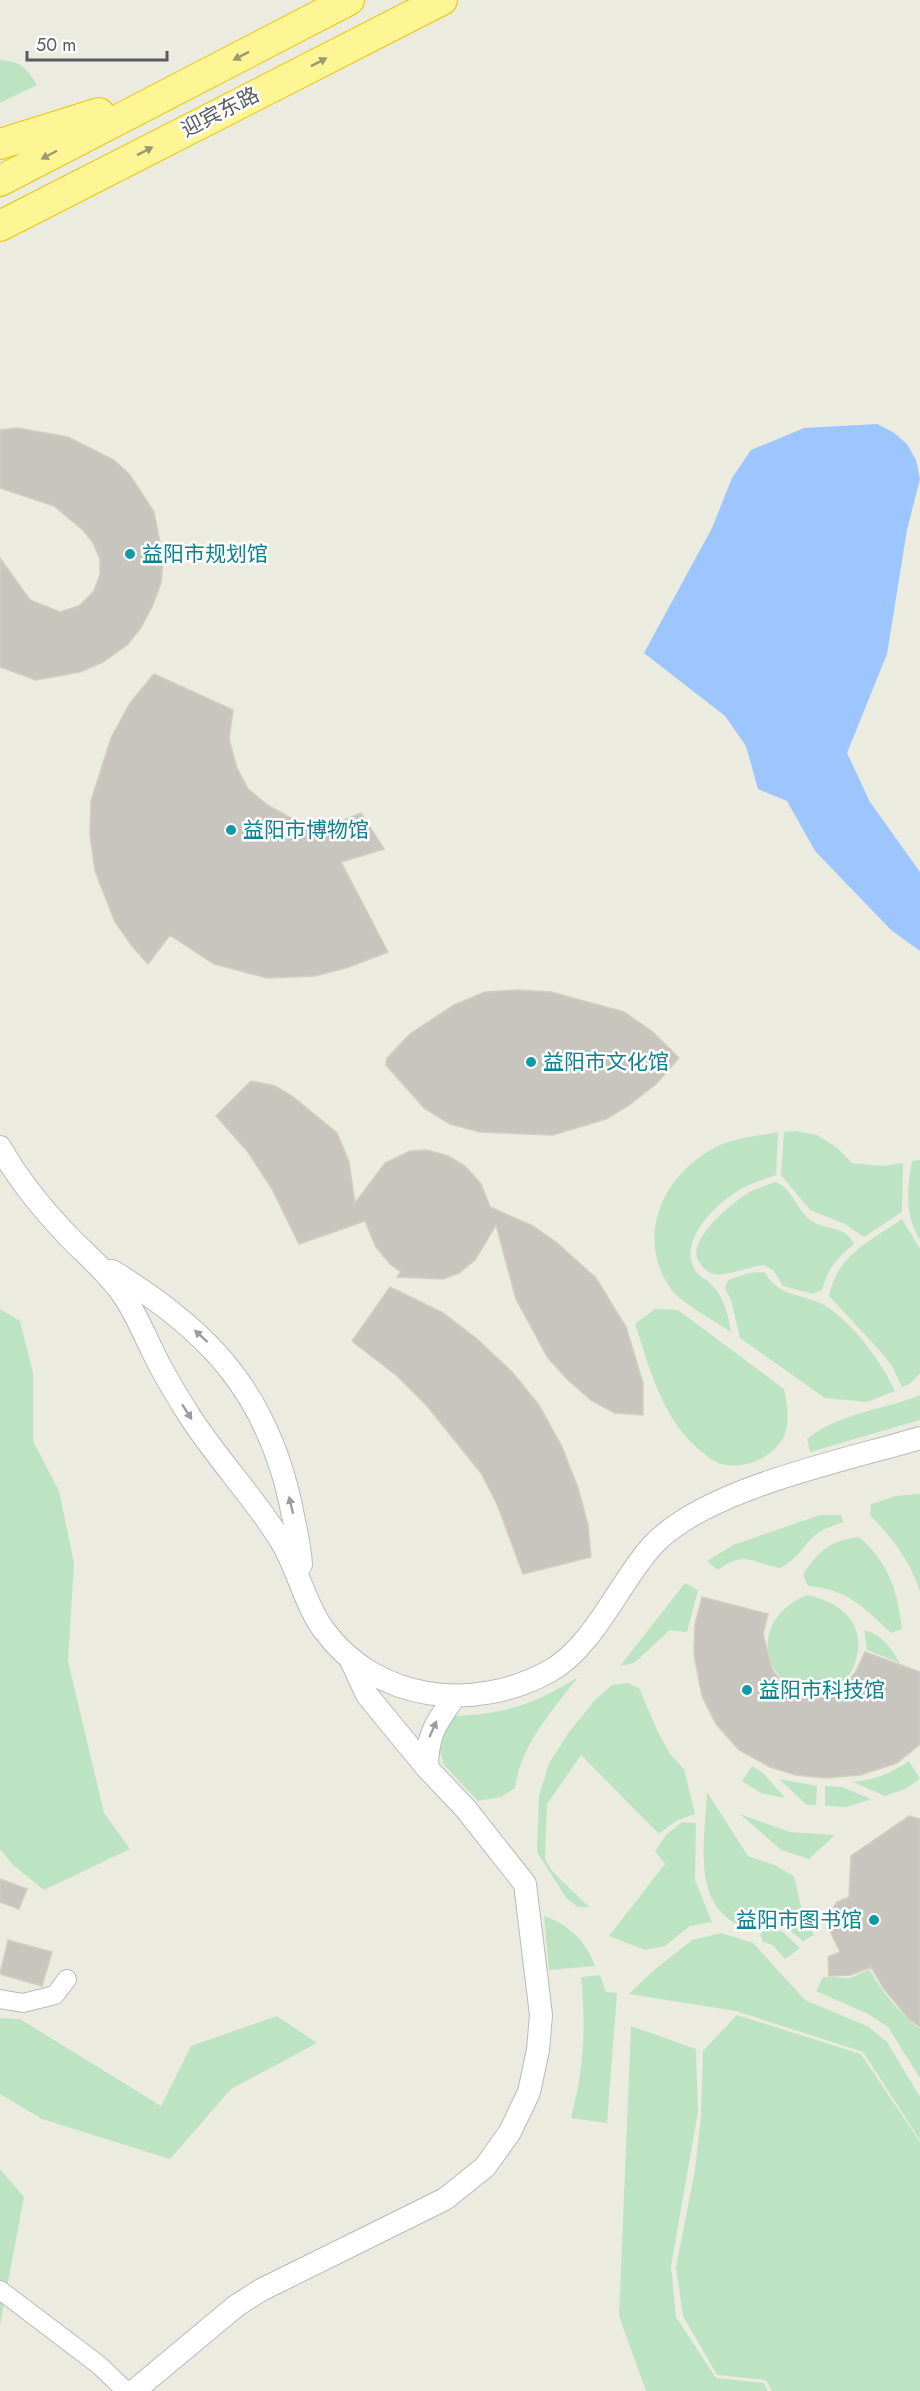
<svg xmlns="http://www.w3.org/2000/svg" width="920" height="2391" font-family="Jost,'Noto Sans SC',sans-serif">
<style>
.green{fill:#bce4c2}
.water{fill:#9dc6fe}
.building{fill:#c7c5bd;stroke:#d0cebe;stroke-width:1.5}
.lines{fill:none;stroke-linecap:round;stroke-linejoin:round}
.minor-casing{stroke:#b8b9bf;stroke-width:20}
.tertiary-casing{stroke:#b8b9bf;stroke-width:24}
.trunk-casing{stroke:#ebc501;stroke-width:32}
.minor{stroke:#fff;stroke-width:18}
.tertiary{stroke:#fff;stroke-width:22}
.trunk{stroke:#fef694;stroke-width:30}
.oneway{fill:#9b9975}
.oneway2{fill:#9b9da0}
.culture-dot{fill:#0f9aa8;stroke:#fff;stroke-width:2}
.labels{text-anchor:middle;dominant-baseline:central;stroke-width:5;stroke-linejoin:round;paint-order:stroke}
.street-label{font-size:21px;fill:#595b61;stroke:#fff}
.culture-label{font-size:21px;fill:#0d838f;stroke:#fff;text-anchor:start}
</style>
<rect width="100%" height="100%" fill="#ecebe0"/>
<!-- green -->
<path class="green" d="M 0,60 C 21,61 26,68 37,85 L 0,103 Z
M 795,1131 L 817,1135 L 836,1147 L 852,1163 L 882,1166 L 903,1163 L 902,1212 L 864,1237 L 845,1224 L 810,1210 L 781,1175 L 784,1132 Z
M 778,1132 L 776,1175 C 765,1179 751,1183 741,1189 C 717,1203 677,1240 695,1270 C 699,1277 707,1279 712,1285 C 725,1299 728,1314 731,1332 C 715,1321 681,1303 671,1289 C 634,1237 663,1174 716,1147 C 733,1138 759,1136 778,1132 Z
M 920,1160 L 920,1240 C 904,1212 907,1192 912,1161 Z
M 775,1182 C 791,1187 795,1206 807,1217 C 821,1232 844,1223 854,1244 C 837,1258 828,1268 822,1290 L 813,1294 L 783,1286 L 774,1271 L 764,1265 C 751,1266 724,1277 714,1274 C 707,1272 704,1269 700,1263 C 683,1243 730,1205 745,1195 C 754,1189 765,1186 775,1182 Z
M 902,1219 L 920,1249 L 920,1373 L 911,1383 L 902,1387 L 892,1366 L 881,1352 L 829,1296 C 837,1255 870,1241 902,1219 Z
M 764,1272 C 782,1299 799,1292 824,1305 C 851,1320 883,1364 895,1391 L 867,1402 L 825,1398 L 740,1338 L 731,1300 L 725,1288 L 728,1280 L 749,1273 Z
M 0,1309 L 20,1321 L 33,1373 L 33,1441 L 59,1491 L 74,1563 L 68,1661 L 104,1813 L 130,1849 L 44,1890 L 13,1865 L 0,1849 Z
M 655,1309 L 678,1310 L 784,1389 C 787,1403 789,1416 786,1430 C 779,1458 738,1474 714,1461 C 706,1456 696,1447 689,1440 C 659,1408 649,1365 635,1324 Z
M 920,1395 L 920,1420 L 810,1452 L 807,1439 C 839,1413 883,1410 920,1395 Z
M 920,1494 L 920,1592 C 910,1560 893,1539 870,1515 L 871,1504 L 896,1496 Z
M 820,1515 L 841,1515 L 843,1522 C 836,1525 827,1527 821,1531 C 802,1543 801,1559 779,1568 C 750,1562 745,1550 718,1570 L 707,1561 L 733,1545 Z
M 859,1537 C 888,1562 898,1591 902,1629 L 891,1633 C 862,1606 849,1590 808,1586 L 803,1575 C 819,1550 829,1541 859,1537 Z
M 685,1583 L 698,1590 L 687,1632 L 670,1630 L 634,1663 L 620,1666 Z
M 807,1595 C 844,1603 869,1626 854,1666 C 850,1678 838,1685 827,1688 C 768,1704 739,1623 807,1595 Z
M 864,1630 C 883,1635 890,1647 900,1663 L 867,1650 Z
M 578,1677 C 552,1711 521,1744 515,1788 L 501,1797 L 478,1801 L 444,1765 L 438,1745 L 452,1716 C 503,1715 535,1704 578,1677 Z
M 628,1683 L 639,1688 L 657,1730 L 670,1754 L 684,1769 L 695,1814 L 676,1821 L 659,1834 L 581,1755 L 547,1804 L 545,1859 L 552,1871 L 589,1907 L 578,1907 L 567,1899 L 537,1852 L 539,1796 L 549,1763 L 569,1732 L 596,1699 L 612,1685 Z
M 909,1761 L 920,1779 L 905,1789 L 885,1796 L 853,1782 C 875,1780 891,1773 909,1761 Z
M 752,1766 L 763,1773 L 785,1798 L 761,1793 L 742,1781 Z
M 779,1779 L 817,1786 L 816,1805 L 807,1805 Z
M 825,1786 L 842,1787 L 871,1799 L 847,1807 L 825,1806 Z
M 707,1792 L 748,1856 L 774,1865 L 794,1876 L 802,1911 L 814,1935 L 803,1941 L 785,1927 L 768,1924 L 745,1930 C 734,1923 723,1916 716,1906 C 696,1876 706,1826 707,1792 Z
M 740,1814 L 790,1832 L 835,1835 L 809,1859 L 781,1850 Z
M 682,1822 L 696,1823 L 695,1880 L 712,1922 L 690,1926 L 665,1946 L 645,1950 L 609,1936 L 665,1864 L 655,1851 L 666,1835 Z
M 544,1916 C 569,1925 586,1941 595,1966 L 549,1970 Z
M 768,1929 L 783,1932 L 800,1948 L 785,1959 L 773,1945 L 763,1942 L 760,1934 Z
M 721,1933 L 753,1943 L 805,2000 L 869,2027 L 887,2042 L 920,2097 L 920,2140 L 863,2052 L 736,2011 L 629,1994 L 654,1970 L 692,1940 Z
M 869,1969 C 883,1993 898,2012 920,2029 L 920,2078 L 888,2027 L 868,2014 L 816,1991 L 823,1977 L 851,1978 Z
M 600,1975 L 606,1992 L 617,1993 L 607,2123 L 571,2118 C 584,2068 586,2028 581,1977 Z
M 737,2015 L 861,2054 L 920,2142 L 920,2391 L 772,2391 L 766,2380 L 717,2375 L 683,2316 L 676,2267 L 695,2170 L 701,2116 L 703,2051 Z
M 277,2016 L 317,2043 L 231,2089 L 170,2159 L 42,2119 L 0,2094 L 0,2018 L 20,2019 L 161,2106 L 191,2046 Z
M 631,2026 L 696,2049 L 698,2112 L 671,2266 L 676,2317 L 716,2378 L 764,2383 L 768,2391 L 646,2391 L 619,2316 Z
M 0,2169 L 24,2197 L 0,2325 Z"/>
<!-- water -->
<path class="water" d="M 877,424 L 893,432 L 907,444 L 916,460 L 920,479 L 907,530 L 887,654 L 847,753 L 870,802 L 920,872 L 920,951 L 891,930 L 815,851 L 787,801 L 758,789 L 746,746 L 725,716 L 644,653 L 712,528 L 732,478 L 751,450 L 804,428 Z"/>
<!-- building -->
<path class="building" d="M 17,428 L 68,437 L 114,460 L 130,475 L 154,512 L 163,559 L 161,583 L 152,607 L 140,629 L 127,645 L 103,662 L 80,672 L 36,680 L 0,667 L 0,558 L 30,600 L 60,612 L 79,606 L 94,591 L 100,574 L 100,559 L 93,543 L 83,530 L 54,506 L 0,488 L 0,430 Z
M 154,674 L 233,710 L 229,739 L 237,768 L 248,789 L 269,806 L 291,818 L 313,825 L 337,823 L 361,813 L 384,849 L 341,862 L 388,952 L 346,968 L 315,976 L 267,978 L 214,964 L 170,935 L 148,964 L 132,946 L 115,922 L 95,871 L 90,835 L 91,801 L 111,738 L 130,703 Z
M 518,990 L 551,992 L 624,1012 L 653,1032 L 679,1058 L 656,1084 L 628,1106 L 606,1119 L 553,1135 L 480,1132 L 450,1124 L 424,1108 L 386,1065 L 387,1058 L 410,1034 L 454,1005 L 485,992 Z
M 251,1081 L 275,1086 L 292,1096 L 337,1133 L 349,1162 L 355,1203 L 385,1163 L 410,1151 L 426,1150 L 448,1156 L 465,1166 L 481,1184 L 490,1207 L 533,1226 L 557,1243 L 596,1278 L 626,1327 L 643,1383 L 643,1415 L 615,1413 L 592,1401 L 568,1380 L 548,1358 L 516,1299 L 496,1225 L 475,1260 L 459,1273 L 443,1279 L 397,1277 L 401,1272 L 390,1264 L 376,1247 L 365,1221 L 299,1244 L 272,1189 L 248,1152 L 216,1116 Z
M 390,1287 L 443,1313 L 477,1339 L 512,1372 L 539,1405 L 562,1447 L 578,1488 L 588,1525 L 591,1557 L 523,1574 L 497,1504 L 481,1473 L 427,1406 L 396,1375 L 352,1341 Z
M 702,1597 L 768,1614 L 763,1634 L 772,1669 L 783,1684 L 802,1695 L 843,1687 L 855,1673 L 865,1652 L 920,1672 L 920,1744 L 897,1763 L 860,1775 L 826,1778 L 796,1775 L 770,1767 L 739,1750 L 716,1724 L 702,1696 L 694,1654 L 695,1624 Z
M 909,1816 L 920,1819 L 920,2027 L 908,2018 L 884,1989 L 871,1967 L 851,1975 L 829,1976 L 828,1957 L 840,1952 L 828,1927 L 830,1913 L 837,1902 L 849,1897 L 851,1856 Z
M 0,1879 L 27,1889 L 19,1909 L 0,1902 Z
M 8,1940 L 52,1952 L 42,1986 L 0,1974 Z"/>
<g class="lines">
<defs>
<path id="minor" d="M 0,1999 L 23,2003 L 55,1995 L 67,1979
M 0,2290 L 99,2365 L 126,2391"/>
<path id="tertiary" d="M 0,1147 C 19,1181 44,1211 71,1239 C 89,1257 110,1275 124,1296 C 136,1314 144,1334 154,1354 C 164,1375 177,1396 189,1415 C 217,1459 254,1497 281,1541 C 298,1569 304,1602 323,1629 C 376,1702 474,1713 550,1671 C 594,1646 619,1583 652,1546 C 705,1488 844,1461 920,1438
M 112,1271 C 207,1329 265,1390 290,1501 C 294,1522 300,1544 301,1565
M 427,1768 C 427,1734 436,1723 455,1696
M 134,2391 L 236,2306 L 261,2290 L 445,2199 L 485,2167 L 510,2132 L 529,2092 L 538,2050 L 541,2015 L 525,1884 L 465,1808 L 427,1768 L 367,1695 L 350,1658"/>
<path id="trunk" d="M 0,144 L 99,113
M 0,181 L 349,0
M 0,226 L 442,0"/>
</defs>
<!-- minor casing -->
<use href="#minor" class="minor-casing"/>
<!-- tertiary casing -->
<use href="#tertiary" class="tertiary-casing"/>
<!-- trunk casing -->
<use href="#trunk" class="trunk-casing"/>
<!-- minor -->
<use href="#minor" class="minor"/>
<!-- tertiary -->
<use href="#tertiary" class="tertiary"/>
<!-- trunk -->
<use href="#trunk" class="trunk"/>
</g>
<!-- one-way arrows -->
<defs><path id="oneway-solid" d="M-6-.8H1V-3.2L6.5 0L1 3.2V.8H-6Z" transform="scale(1.5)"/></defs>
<g class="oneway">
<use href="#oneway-solid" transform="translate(241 56) rotate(153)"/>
<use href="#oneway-solid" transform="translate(319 62) rotate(-27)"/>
<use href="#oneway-solid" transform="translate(145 151) rotate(-27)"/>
<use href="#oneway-solid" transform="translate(49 155) rotate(152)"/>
</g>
<g class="oneway2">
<use href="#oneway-solid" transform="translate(201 1336) rotate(-138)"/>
<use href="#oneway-solid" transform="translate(187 1412) rotate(57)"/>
<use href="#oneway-solid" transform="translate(291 1505) rotate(-103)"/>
<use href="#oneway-solid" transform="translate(433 1729) rotate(-66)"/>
</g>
<!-- markers -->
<g class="culture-dot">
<circle cx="130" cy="554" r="6"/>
<circle cx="231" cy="830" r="6"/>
<circle cx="531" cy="1062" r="6"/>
<circle cx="747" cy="1690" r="6"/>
<circle cx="874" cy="1920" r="6"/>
</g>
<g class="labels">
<!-- street labels -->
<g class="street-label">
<text transform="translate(220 112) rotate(-27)">迎宾东路</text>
</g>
<!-- culture labels -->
<g class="culture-label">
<text x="142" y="554">益阳市规划馆</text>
<text x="243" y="830">益阳市博物馆</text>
<text x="543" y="1062">益阳市文化馆</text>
<text x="759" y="1690">益阳市科技馆</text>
<text x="862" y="1920" text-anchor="end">益阳市图书馆</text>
</g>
</g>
<!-- scale -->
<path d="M27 51v9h140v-9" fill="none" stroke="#595b61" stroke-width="3"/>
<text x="36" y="51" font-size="18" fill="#595b61" stroke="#ffffff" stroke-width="4.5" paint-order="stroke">50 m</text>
</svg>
